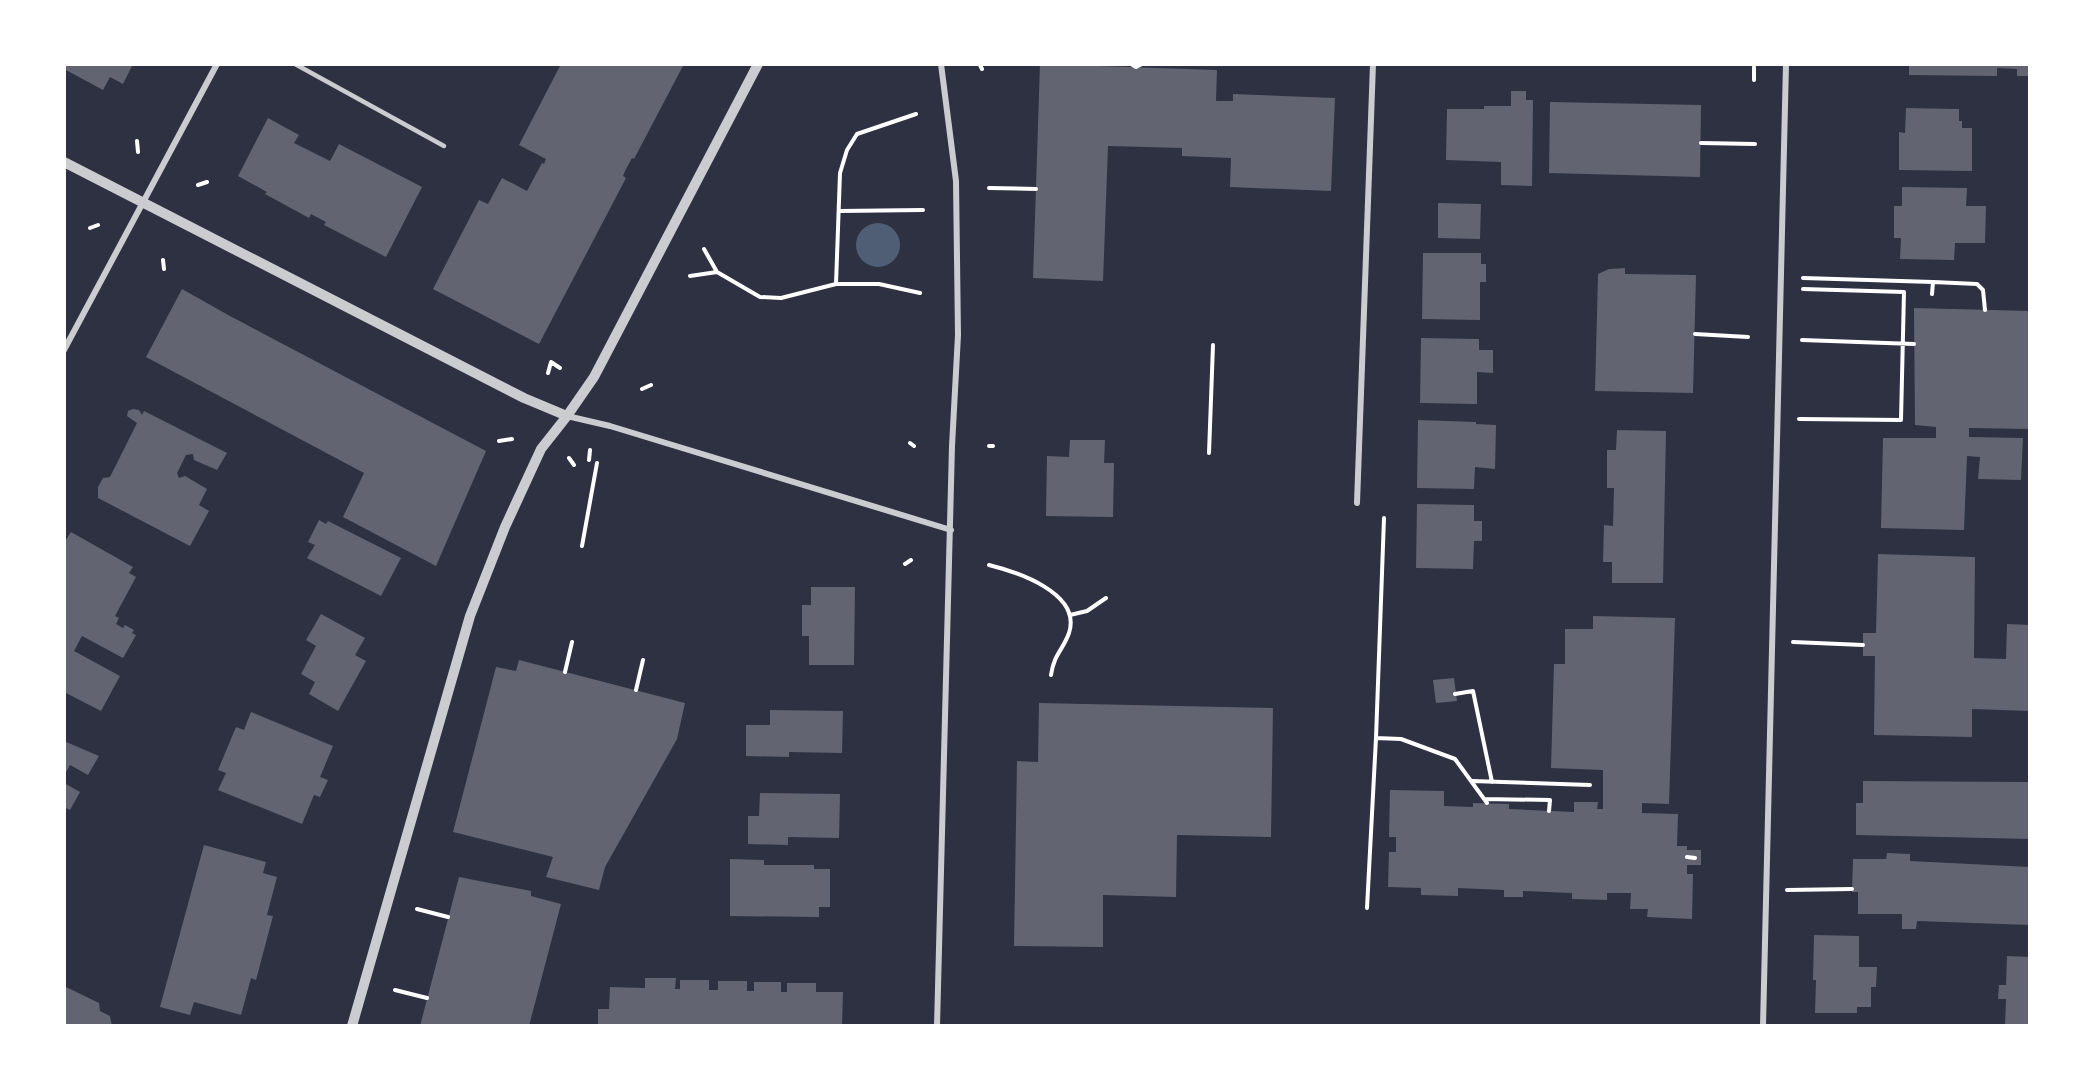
<svg xmlns="http://www.w3.org/2000/svg" width="2094" height="1090" font-family="'Golos Text',sans-serif">
<style>
.water{fill:#4f5d75}
.building{fill:#626471}
.lines{fill:none;stroke-linecap:round;stroke-linejoin:round}
.path{stroke:#fff;stroke-width:4}
.service{stroke:#caccd0;stroke-width:4.5}
.minor{stroke:#caccd0;stroke-width:6}
.tertiary{stroke:#caccd0;stroke-width:10}
</style>
<rect width="100%" height="100%" fill="#2d3142"/>
<!-- water -->
<path class="water" d="M856 245a22 22 0 1 1 44 0a22 22 0 1 1-44 0Z"/>
<!-- building -->
<path class="building" d="M 64,64 L 133,64 L 123,84 L 110,77 L 103,90 L 64,69 Z
M 561,64 L 684,64 L 634,159 L 632,158 L 625,171 L 623,176 L 626,178 L 539,344 L 433,289 L 479,200 L 488,204 L 502,178 L 527,191 L 542,163 L 544,164 L 546,159 L 519,145 Z
M 1040,64 L 1217,70 L 1216,101 L 1233,101 L 1233,94 L 1335,98 L 1331,191 L 1230,187 L 1231,158 L 1182,156 L 1182,148 L 1108,146 L 1103,281 L 1033,278 Z
M 1909,64 L 2030,64 L 2030,76 L 2017,76 L 2017,69 L 1997,68 L 1997,76 L 1909,75 Z
M 1511,91 L 1526,91 L 1526,100 L 1533,100 L 1532,186 L 1501,185 L 1501,162 L 1446,160 L 1447,109 L 1484,109 L 1484,106 L 1511,106 Z
M 1550,102 L 1701,105 L 1700,177 L 1549,173 Z
M 1906,108 L 1959,109 L 1959,121 L 1962,121 L 1962,128 L 1972,128 L 1972,171 L 1899,170 L 1899,132 L 1905,133 Z
M 268,118 L 299,135 L 294,143 L 330,161 L 339,144 L 422,187 L 386,257 L 324,225 L 326,222 L 311,214 L 309,218 L 265,194 L 267,192 L 238,176 Z
M 1902,187 L 1967,188 L 1966,206 L 1986,206 L 1985,243 L 1955,243 L 1954,260 L 1900,259 L 1901,238 L 1894,238 L 1894,206 L 1902,206 Z
M 1438,203 L 1481,204 L 1480,239 L 1438,238 Z
M 1423,253 L 1481,253 L 1481,264 L 1486,264 L 1486,282 L 1480,282 L 1480,320 L 1422,319 Z
M 1625,268 L 1625,274 L 1696,275 L 1693,393 L 1595,391 L 1598,274 L 1609,269 Z
M 182,289 L 230,316 L 486,451 L 436,566 L 343,517 L 364,473 L 146,357 Z
M 1914,308 L 2030,311 L 2030,429 L 1969,428 L 1969,437 L 2023,438 L 2021,480 L 1978,479 L 1980,457 L 1967,456 L 1964,530 L 1881,528 L 1883,438 L 1936,438 L 1936,427 L 1915,425 Z
M 1421,338 L 1479,339 L 1479,350 L 1493,350 L 1493,373 L 1477,372 L 1477,404 L 1420,403 Z
M 133,409 L 139,410 L 142,415 L 144,411 L 227,453 L 217,470 L 194,460 L 193,454 L 186,455 L 177,473 L 179,478 L 185,476 L 207,489 L 199,505 L 209,511 L 190,546 L 98,498 L 98,487 L 103,478 L 110,477 L 137,423 L 127,416 L 128,411 Z
M 1418,420 L 1476,422 L 1476,424 L 1496,425 L 1495,469 L 1475,467 L 1474,489 L 1417,488 Z
M 1617,430 L 1666,431 L 1663,583 L 1612,583 L 1612,562 L 1603,562 L 1604,525 L 1613,526 L 1614,488 L 1607,488 L 1607,450 L 1616,450 Z
M 1070,440 L 1105,440 L 1104,463 L 1114,463 L 1113,517 L 1046,516 L 1047,456 L 1069,457 Z
M 1417,504 L 1474,505 L 1474,521 L 1482,521 L 1482,541 L 1474,541 L 1473,569 L 1416,568 Z
M 319,520 L 326,524 L 328,521 L 401,558 L 381,596 L 307,558 L 315,545 L 308,542 Z
M 71,532 L 133,567 L 129,573 L 136,577 L 115,616 L 119,618 L 116,624 L 123,628 L 125,625 L 134,630 L 132,633 L 136,635 L 123,658 L 82,636 L 74,651 L 120,676 L 101,711 L 64,692 L 64,543 Z
M 1878,554 L 1975,557 L 1974,658 L 2006,659 L 2007,624 L 2030,625 L 2030,711 L 1972,709 L 1972,737 L 1874,735 L 1875,656 L 1863,656 L 1863,633 L 1876,633 Z
M 811,587 L 855,587 L 854,665 L 809,665 L 809,636 L 802,636 L 802,605 L 811,605 Z
M 321,614 L 365,638 L 355,655 L 366,661 L 338,711 L 309,694 L 315,682 L 301,674 L 316,646 L 306,640 Z
M 1593,616 L 1675,618 L 1669,804 L 1642,803 L 1642,813 L 1678,814 L 1677,846 L 1687,846 L 1687,850 L 1701,850 L 1701,865 L 1687,865 L 1687,874 L 1693,874 L 1692,919 L 1647,917 L 1648,909 L 1630,909 L 1631,893 L 1607,893 L 1607,900 L 1572,899 L 1572,893 L 1523,891 L 1523,897 L 1504,897 L 1504,890 L 1458,888 L 1458,896 L 1421,895 L 1421,888 L 1388,887 L 1389,852 L 1396,852 L 1396,837 L 1389,837 L 1390,790 L 1444,791 L 1444,806 L 1473,807 L 1473,803 L 1509,804 L 1509,809 L 1574,812 L 1574,802 L 1598,802 L 1597,809 L 1603,809 L 1603,770 L 1551,768 L 1554,664 L 1565,664 L 1565,629 L 1593,629 Z
M 519,660 L 685,703 L 677,739 L 605,867 L 599,890 L 546,877 L 553,857 L 453,832 L 496,667 L 516,671 Z
M 1454,678 L 1457,701 L 1436,703 L 1433,680 Z
M 1039,703 L 1273,708 L 1271,837 L 1177,835 L 1176,897 L 1103,895 L 1103,947 L 1014,946 L 1017,761 L 1038,762 Z
M 770,710 L 843,711 L 842,753 L 789,752 L 789,757 L 746,756 L 746,725 L 770,725 Z
M 251,712 L 333,746 L 320,777 L 328,780 L 320,797 L 314,795 L 302,824 L 218,790 L 226,773 L 218,770 L 236,727 L 244,730 Z
M 64,741 L 99,756 L 88,775 L 70,765 L 64,776 Z
M 1863,781 L 2030,782 L 2030,839 L 1856,835 L 1856,803 L 1863,803 Z
M 64,783 L 80,792 L 70,810 L 64,807 Z
M 760,793 L 840,794 L 839,838 L 788,837 L 788,845 L 748,844 L 748,816 L 759,816 Z
M 204,845 L 266,862 L 263,873 L 277,877 L 267,915 L 273,916 L 256,980 L 251,978 L 241,1015 L 194,1002 L 190,1015 L 160,1007 Z
M 1887,853 L 1910,854 L 1910,861 L 2030,867 L 2030,925 L 1917,921 L 1916,929 L 1902,929 L 1902,914 L 1858,914 L 1858,892 L 1852,892 L 1853,859 L 1886,859 Z
M 730,859 L 764,860 L 764,865 L 814,865 L 814,869 L 830,869 L 830,907 L 819,907 L 819,917 L 730,916 Z
M 459,877 L 531,891 L 531,896 L 561,904 L 529,1026 L 420,1026 Z
M 1814,935 L 1859,936 L 1859,967 L 1877,967 L 1876,987 L 1871,987 L 1871,1007 L 1857,1007 L 1857,1013 L 1815,1013 L 1816,980 L 1813,980 Z
M 2007,956 L 2030,957 L 2030,1026 L 2005,1026 L 2006,999 L 1998,999 L 1999,985 L 2006,985 Z
M 645,978 L 676,978 L 675,989 L 680,989 L 680,980 L 709,980 L 709,990 L 718,990 L 718,981 L 747,981 L 747,991 L 754,991 L 754,982 L 781,982 L 781,992 L 787,992 L 787,983 L 816,983 L 816,992 L 843,992 L 842,1026 L 598,1026 L 598,1009 L 609,1009 L 610,987 L 645,988 Z
M 64,986 L 99,1003 L 100,1011 L 110,1016 L 112,1026 L 64,1026 Z"/>
<g class="lines">
<!-- path -->
<path class="path" d="M 1131,64 L 1136,67 L 1142,64
M 980,65 L 982,69
M 1754,67 L 1754,80
M 137,141 L 138,152
M 1701,143 L 1755,144
M 198,185 L 207,182
M 989,188 L 1036,189
M 839,211 L 923,210
M 90,228 L 98,225
M 704,249 L 717,272
M 163,260 L 164,269
M 690,276 L 717,272 L 760,297 L 781,298 L 836,284 L 879,284 L 920,293
M 1803,278 L 1933,282
M 836,284 L 840,173 L 847,150 L 857,134 L 916,114
M 1932,294 L 1933,282 L 1977,284 L 1983,290 L 1985,310
M 1695,334 L 1748,337
M 1802,340 L 1914,344
M 551,362 L 560,368
M 548,373 L 551,362
M 642,389 L 651,385
M 1799,419 L 1901,420 L 1904,292 L 1803,289
M 499,441 L 512,439
M 910,443 L 914,446
M 989,446 L 993,446
M 1209,453 L 1213,345
M 569,458 L 574,465
M 589,460 L 590,450
M 1384,518 L 1376,738 L 1401,739 L 1455,759 L 1487,803
M 582,546 L 597,463
M 905,564 L 911,560
M 989,565 C 1017,572 1082,593 1069,633 C 1063,650 1054,654 1051,675
M 1070,615 L 1087,611 L 1106,598
M 1793,642 L 1863,645
M 565,672 L 572,642
M 636,690 L 643,660
M 1455,694 L 1473,691 L 1492,782
M 1472,781 L 1590,785
M 1484,799 L 1550,800 L 1549,811
M 1687,857 L 1695,858
M 1787,890 L 1852,889
M 1367,908 L 1376,738
M 417,909 L 448,917
M 395,990 L 427,998"/>
<!-- service -->
<path class="service" d="M 295,64 L 444,146"/>
<!-- minor -->
<path class="minor" d="M 64,350 L 217,64
M 567,416 L 610,426 L 951,530
M 1357,503 L 1373,64
M 937,1026 L 952,446 L 958,335 L 956,181 L 941,64
M 1763,1026 L 1786,64"/>
<!-- tertiary -->
<path class="tertiary" d="M 64,162 L 524,398 L 567,416
M 352,1026 L 470,616 L 505,527 L 541,449 L 567,416 L 594,377 L 758,64"/>
</g>
<!-- border -->
<rect width="2094" height="1090" fill="none" stroke="#ffffff" stroke-width="132"/>
</svg>
